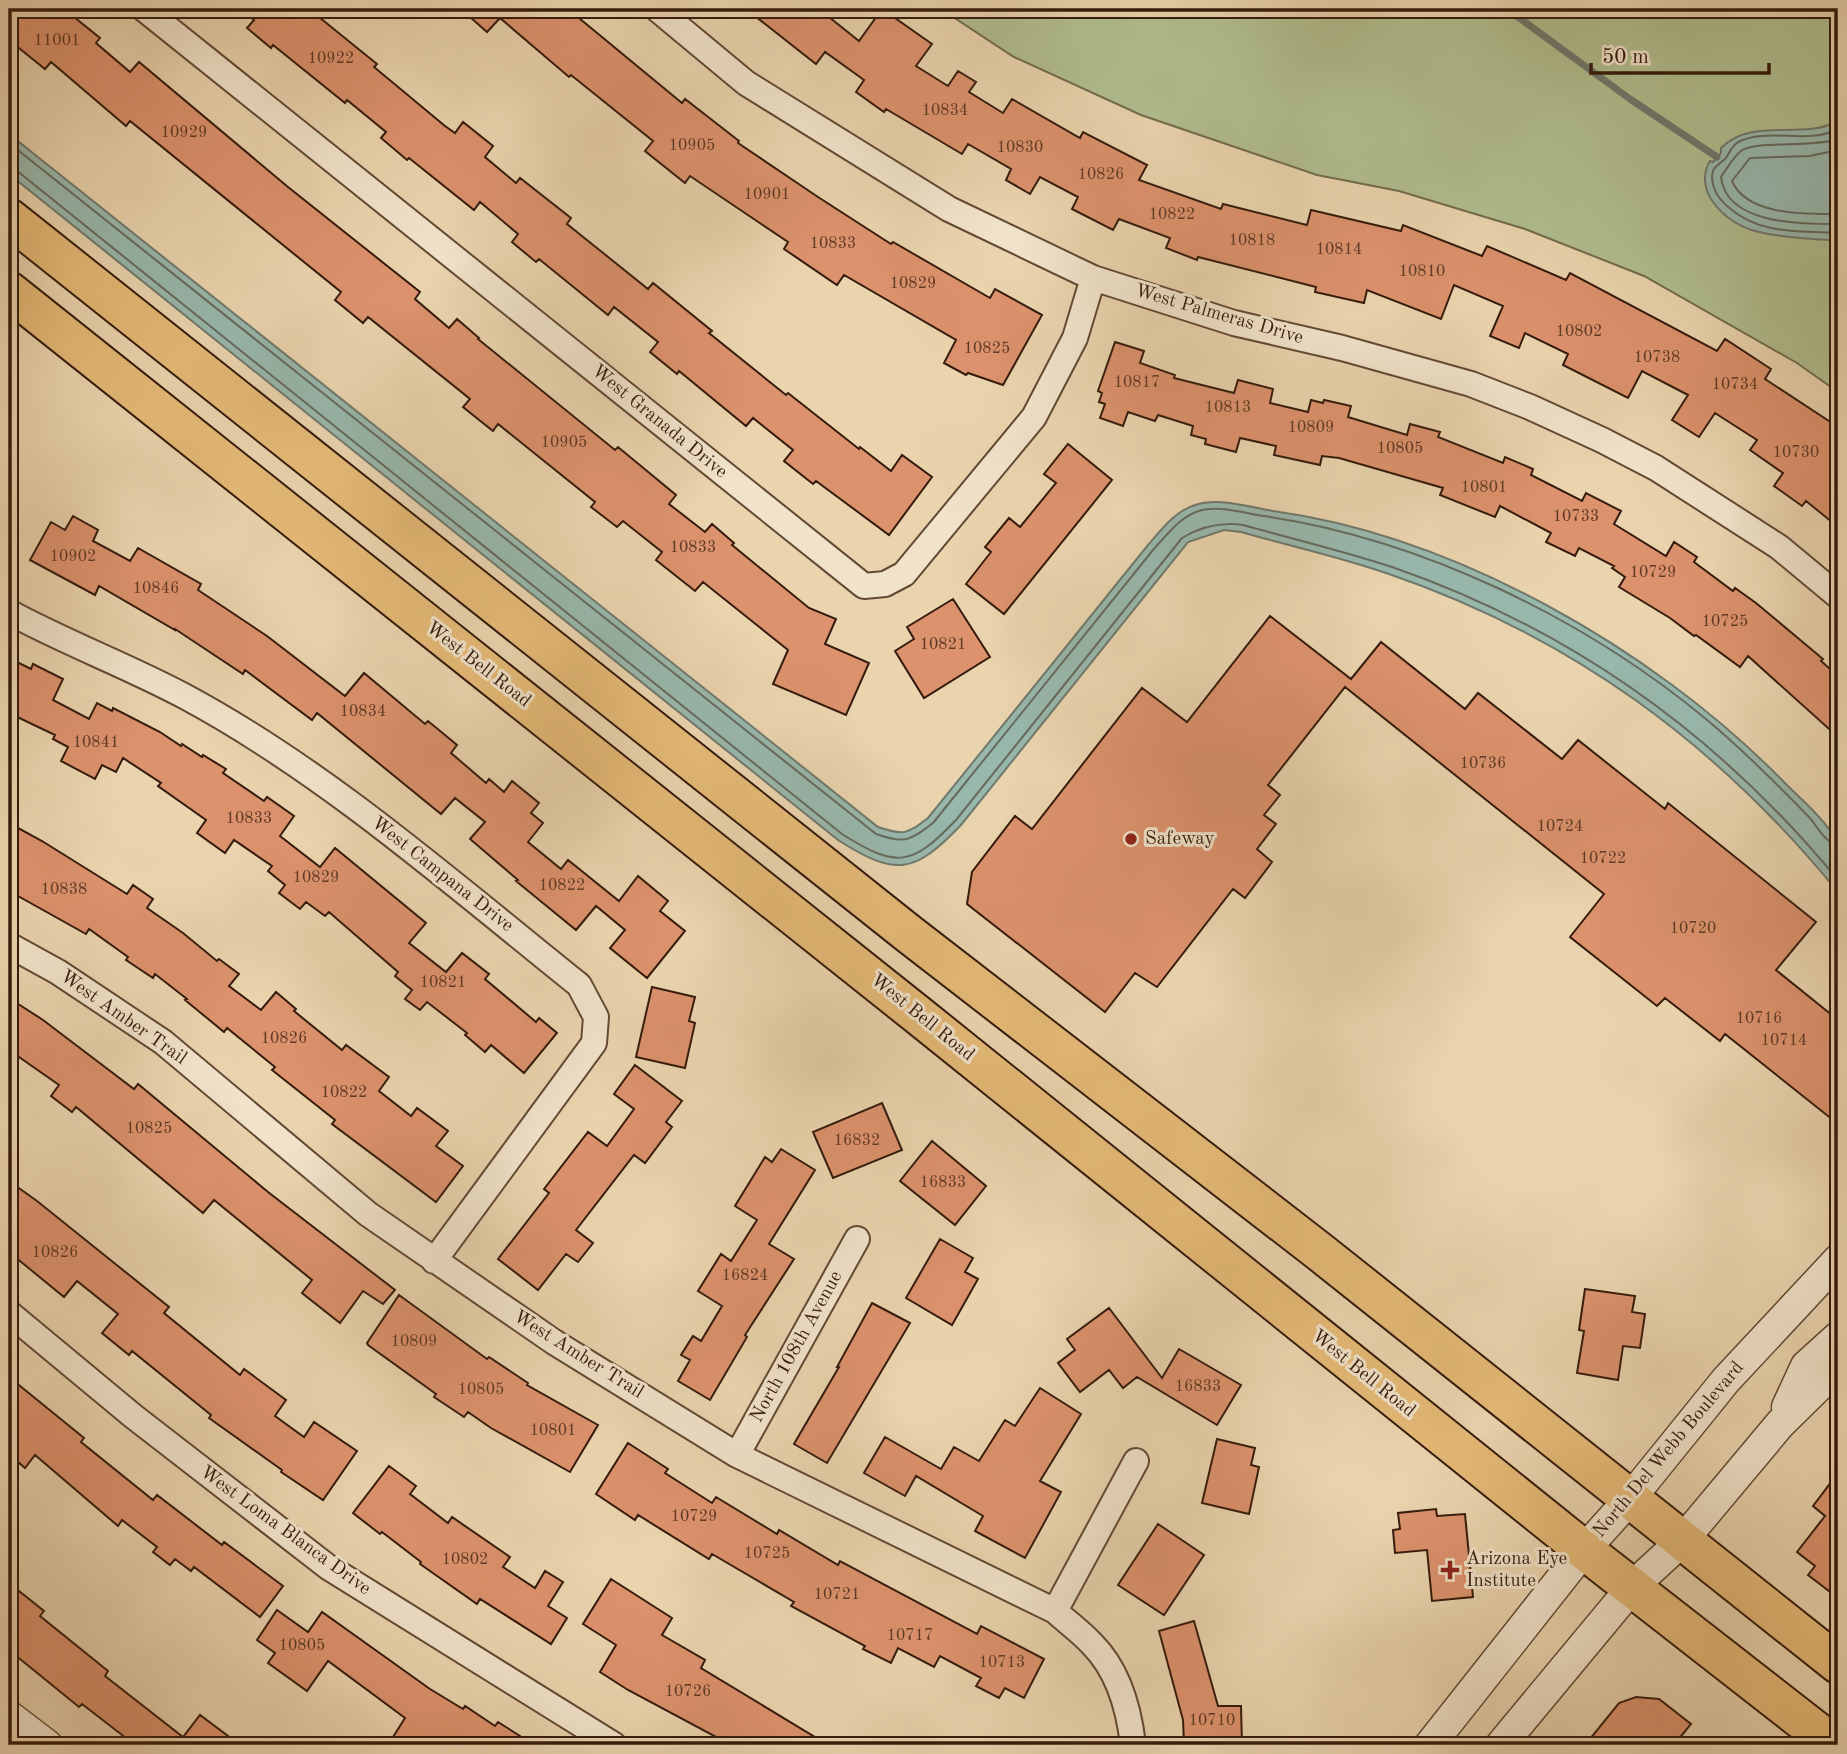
<svg xmlns="http://www.w3.org/2000/svg" width="1847" height="1754" font-family="'Old Standard TT',serif">
<style>
.green{fill:#b1be8f;stroke:#736c4e;stroke-width:2}
.water{fill:#98b8ad;stroke:#70796d;stroke-width:2}
.lines{fill:none;stroke-linecap:round;stroke-linejoin:round}
.shore{stroke:#666a5d;stroke-width:2}
.stream{stroke:#70796d;stroke-width:7}
.building{fill:#dc926d;stroke:#351b0d;stroke-width:2}
.minor-casing{stroke:#624935;stroke-width:28}
.tertiary-casing{stroke:#624935;stroke-width:33}
.primary-casing{stroke:#351b0d;stroke-width:42}
.minor{stroke:#f1e3ca;stroke-width:24}
.tertiary{stroke:#f1e3ca;stroke-width:30}
.primary{stroke:#e5ba77;stroke-width:38}
.poi-dot{fill:#8f2418;stroke:#f1e3ca;stroke-width:2.5}
.labels{text-anchor:middle;dominant-baseline:central;stroke-width:6;stroke-linejoin:round;paint-order:stroke}
.number-label{font-size:16px;fill:#5f3925}
.street-label{font-size:19px;fill:#351b0d;stroke:#f1e3ca}
.poi-label{font-size:19px;fill:#351b0d;stroke:#f1e3ca;text-anchor:start}
</style>
<rect width="100%" height="100%" fill="#ead4ae"/>
<filter id="stains"><feTurbulence type="fractalNoise" baseFrequency=".00286" numOctaves="4"/><feColorMatrix values="0 0 0 0 .2 0 0 0 0 .09 0 0 0 0 .02 0 0 0 .5 -.17"/></filter>
<radialGradient id="worn" r=".72"><stop offset=".6" stop-color="#630" stop-opacity="0"/><stop offset="1" stop-color="#630" stop-opacity=".3"/></radialGradient>
<!-- green -->
<path class="green" d="M 941,9 L 1838,9 L 1838,392 L 1797,363 L 1644,276 L 1525,229 L 1399,191 L 1317,175 L 1141,115 L 1014,57 Z"/>
<!-- water -->
<path class="water" d="M 1838,121 L 1838,242 C 1830,239 1820,240 1812,239 C 1774,235 1738,236 1713,202 C 1704,190 1702,174 1710,161 L 1713,162 L 1721,153 L 1721,148 C 1754,116 1801,141 1838,121 Z
M 9,134 L 878,827 C 904,836 907,834 928,818 L 1148,545 C 1161,530 1175,511 1195,505 C 1218,497 1250,507 1273,511 C 1455,536 1651,648 1779,777 C 1798,797 1822,816 1836,839 C 1842,848 1838,880 1838,892 C 1716,743 1572,637 1389,574 C 1341,557 1290,546 1241,532 L 1224,530 L 1188,542 L 961,825 C 914,874 896,877 838,840 L 9,174 Z"/>
<g class="lines">
<!-- shore -->
<path class="shore" d="M 1838,129 C 1808,145 1767,127 1738,142 C 1731,147 1730,152 1726,158 C 1722,162 1717,165 1714,169 C 1712,172 1712,176 1712,179 C 1713,191 1719,199 1727,206 C 1759,235 1798,231 1838,233
M 1838,139 C 1813,148 1756,140 1741,151 C 1735,155 1725,171 1721,177 C 1726,225 1803,224 1838,224
M 9,143 L 876,834 C 904,844 910,841 933,823 L 1153,550 C 1166,536 1178,519 1196,512 C 1215,504 1244,513 1264,516 C 1421,539 1584,618 1706,719 C 1742,749 1776,783 1809,817 C 1817,826 1826,844 1838,845
M 1838,150 L 1810,156 L 1750,158 L 1732,181 C 1747,216 1806,214 1838,214
M 9,169 L 16,170 L 842,834 C 897,869 912,866 956,820 L 1182,538 C 1202,526 1221,522 1243,525 C 1293,539 1343,551 1392,567 C 1571,629 1718,734 1838,880"/>
<!-- stream -->
<path class="stream" d="M 1518,17 L 1630,99 L 1717,157"/>
</g>
<!-- building -->
<path class="building" d="M 9,9 L 64,9 L 100,38 L 96,43 L 130,72 L 139,62 L 288,187 L 420,292 L 415,299 L 449,328 L 457,319 L 479,338 L 478,339 L 615,450 L 618,447 L 676,495 L 669,504 L 705,532 L 712,524 L 734,543 L 732,545 L 809,608 L 836,619 L 825,644 L 869,663 L 846,715 L 773,684 L 788,650 L 703,582 L 695,591 L 656,560 L 662,552 L 623,521 L 617,527 L 591,507 L 595,502 L 498,424 L 493,431 L 463,407 L 470,399 L 368,317 L 363,323 L 335,300 L 341,292 L 130,121 L 126,126 L 51,62 L 45,69 L 9,40 Z
M 241,9 L 309,9 L 377,64 L 374,67 L 445,126 L 455,133 L 463,122 L 493,146 L 485,157 L 516,183 L 520,178 L 571,218 L 567,224 L 648,289 L 653,283 L 712,331 L 709,333 L 786,395 L 788,393 L 859,449 L 860,447 L 891,471 L 902,455 L 932,477 L 889,535 L 816,481 L 813,484 L 784,461 L 793,450 L 753,418 L 746,426 L 679,371 L 677,374 L 650,352 L 658,342 L 614,307 L 608,315 L 539,259 L 536,262 L 512,242 L 518,234 L 480,202 L 474,210 L 409,158 L 407,160 L 381,138 L 386,132 L 347,100 L 345,103 L 273,45 L 271,48 L 247,28 L 254,20 Z
M 461,9 L 568,9 L 682,103 L 685,99 L 739,141 L 738,143 L 818,197 L 891,244 L 893,242 L 990,298 L 995,289 L 1042,315 L 1003,385 L 968,373 L 966,375 L 944,363 L 956,340 L 844,275 L 837,285 L 784,249 L 788,242 L 690,176 L 685,183 L 645,151 L 653,141 L 571,75 L 569,77 L 500,18 L 487,32 Z
M 746,9 L 819,9 L 859,41 L 882,9 L 932,44 L 916,66 L 948,86 L 958,71 L 976,82 L 969,92 L 1003,113 L 1012,99 L 1080,138 L 1083,132 L 1147,165 L 1139,180 L 1221,209 L 1223,204 L 1307,225 L 1311,210 L 1401,231 L 1403,225 L 1482,256 L 1487,246 L 1566,280 L 1570,273 L 1717,351 L 1725,339 L 1771,369 L 1765,379 L 1838,427 L 1838,527 L 1806,501 L 1802,506 L 1774,486 L 1783,473 L 1750,450 L 1757,440 L 1715,413 L 1699,437 L 1672,420 L 1688,395 L 1642,371 L 1628,398 L 1563,365 L 1568,354 L 1525,333 L 1519,348 L 1490,336 L 1503,306 L 1454,285 L 1441,319 L 1367,290 L 1364,303 L 1315,292 L 1316,287 L 1198,257 L 1197,260 L 1166,248 L 1170,238 L 1119,219 L 1113,230 L 1072,209 L 1078,197 L 1040,177 L 1030,194 L 1006,180 L 1011,169 L 968,144 L 962,154 L 886,109 L 884,112 L 856,92 L 864,80 L 825,52 L 816,64 Z
M 1115,342 L 1144,351 L 1140,363 L 1175,375 L 1174,378 L 1234,393 L 1238,380 L 1273,389 L 1270,403 L 1308,412 L 1311,400 L 1323,403 L 1324,400 L 1351,406 L 1348,417 L 1407,435 L 1410,424 L 1440,432 L 1438,437 L 1503,463 L 1505,457 L 1533,469 L 1531,475 L 1582,501 L 1586,493 L 1621,511 L 1614,524 L 1666,556 L 1674,542 L 1697,557 L 1694,562 L 1733,591 L 1735,588 L 1756,603 L 1823,659 L 1821,661 L 1838,676 L 1838,737 L 1748,656 L 1740,667 L 1696,635 L 1694,636 L 1670,618 L 1619,587 L 1625,577 L 1612,568 L 1614,566 L 1579,548 L 1575,556 L 1546,542 L 1551,533 L 1500,506 L 1495,517 L 1440,495 L 1443,488 L 1339,458 L 1322,456 L 1320,465 L 1274,455 L 1276,446 L 1240,438 L 1236,452 L 1205,444 L 1206,439 L 1191,435 L 1193,426 L 1158,415 L 1155,421 L 1128,412 L 1123,426 L 1100,418 L 1105,404 L 1099,402 L 1102,393 L 1098,391 Z
M 1068,444 L 1112,480 L 1004,614 L 966,584 L 991,552 L 985,547 L 1009,518 L 1020,527 L 1056,483 L 1044,474 Z
M 73,516 L 98,530 L 93,541 L 130,561 L 138,548 L 201,584 L 198,590 L 267,636 L 345,696 L 364,673 L 425,724 L 428,721 L 457,745 L 451,753 L 486,783 L 489,779 L 504,792 L 512,781 L 539,803 L 531,813 L 543,823 L 528,842 L 561,869 L 568,860 L 619,901 L 638,876 L 668,901 L 660,911 L 685,931 L 647,978 L 610,948 L 625,930 L 596,906 L 576,930 L 516,881 L 518,880 L 470,839 L 485,822 L 455,798 L 441,814 L 317,713 L 312,720 L 245,670 L 243,674 L 175,629 L 175,630 L 99,586 L 95,595 L 30,560 L 51,522 L 65,530 Z
M 953,599 L 990,657 L 924,698 L 895,651 L 914,639 L 907,627 Z
M 1270,616 L 1351,679 L 1381,642 L 1465,709 L 1478,693 L 1562,759 L 1578,740 L 1665,809 L 1668,803 L 1816,922 L 1776,970 L 1838,1020 L 1838,1124 L 1725,1034 L 1720,1041 L 1665,998 L 1657,1006 L 1570,937 L 1604,894 L 1345,687 L 1268,785 L 1280,795 L 1264,815 L 1276,824 L 1257,849 L 1272,862 L 1245,898 L 1233,889 L 1157,987 L 1135,973 L 1105,1012 L 967,904 L 972,872 L 1015,816 L 1032,829 L 1142,688 L 1187,722 Z
M 9,658 L 31,669 L 33,664 L 63,679 L 53,700 L 89,719 L 97,703 L 112,711 L 113,708 L 160,732 L 181,746 L 182,744 L 202,757 L 203,755 L 226,769 L 223,773 L 264,801 L 267,797 L 294,816 L 280,836 L 320,867 L 335,848 L 426,923 L 409,943 L 446,972 L 462,953 L 489,974 L 485,979 L 536,1022 L 539,1018 L 557,1033 L 524,1073 L 491,1045 L 485,1052 L 465,1035 L 467,1033 L 427,1002 L 420,1010 L 405,999 L 412,990 L 395,976 L 398,972 L 329,912 L 325,916 L 306,902 L 300,909 L 279,893 L 285,885 L 268,871 L 272,866 L 234,840 L 225,853 L 197,833 L 206,820 L 158,786 L 161,783 L 123,758 L 116,772 L 102,765 L 95,779 L 61,761 L 68,747 L 53,739 L 55,735 L 9,713 Z
M 9,823 L 42,841 L 127,894 L 133,885 L 153,899 L 147,908 L 183,933 L 217,961 L 219,959 L 239,974 L 229,986 L 261,1010 L 276,992 L 296,1009 L 294,1011 L 342,1050 L 346,1045 L 389,1077 L 379,1091 L 411,1116 L 417,1108 L 448,1131 L 436,1146 L 463,1166 L 436,1202 L 332,1124 L 335,1120 L 272,1070 L 275,1067 L 227,1028 L 224,1032 L 185,1000 L 187,999 L 155,974 L 153,978 L 126,960 L 128,957 L 89,929 L 86,934 L 9,891 Z
M 652,987 L 695,997 L 689,1021 L 695,1023 L 685,1068 L 636,1057 Z
M 9,998 L 43,1020 L 134,1089 L 138,1084 L 268,1192 L 395,1290 L 383,1304 L 363,1291 L 340,1323 L 302,1293 L 312,1280 L 214,1200 L 203,1213 L 76,1107 L 72,1112 L 51,1096 L 59,1085 L 9,1050 Z
M 635,1065 L 682,1101 L 666,1122 L 672,1127 L 645,1163 L 634,1155 L 576,1230 L 593,1243 L 578,1262 L 566,1254 L 538,1290 L 498,1259 L 549,1193 L 544,1189 L 588,1132 L 607,1146 L 634,1109 L 614,1094 Z
M 882,1103 L 902,1150 L 833,1178 L 813,1132 Z
M 932,1141 L 986,1186 L 955,1225 L 900,1181 Z
M 781,1149 L 815,1170 L 769,1244 L 794,1259 L 745,1335 L 747,1337 L 710,1400 L 678,1381 L 690,1360 L 681,1355 L 693,1336 L 701,1341 L 722,1306 L 698,1291 L 721,1254 L 731,1261 L 757,1220 L 735,1206 L 765,1157 L 772,1162 Z
M 9,1181 L 37,1201 L 169,1307 L 164,1313 L 240,1375 L 244,1369 L 286,1400 L 275,1416 L 304,1437 L 314,1422 L 357,1451 L 323,1500 L 281,1472 L 282,1470 L 209,1418 L 211,1415 L 132,1351 L 129,1355 L 102,1333 L 118,1314 L 77,1281 L 64,1297 L 9,1252 Z
M 940,1239 L 973,1258 L 965,1272 L 978,1279 L 952,1325 L 906,1298 Z
M 1585,1289 L 1635,1296 L 1632,1312 L 1645,1314 L 1640,1348 L 1623,1346 L 1618,1380 L 1577,1373 L 1584,1331 L 1579,1330 Z
M 399,1295 L 487,1359 L 489,1357 L 528,1383 L 527,1385 L 598,1425 L 570,1472 L 491,1428 L 468,1412 L 464,1417 L 434,1397 L 436,1394 L 368,1345 L 367,1343 Z
M 872,1303 L 910,1323 L 827,1463 L 794,1444 L 839,1367 L 837,1367 Z
M 1109,1308 L 1162,1378 L 1179,1349 L 1241,1385 L 1217,1425 L 1137,1377 L 1123,1388 L 1109,1370 L 1080,1392 L 1058,1363 L 1075,1350 L 1067,1339 Z
M 9,1377 L 84,1438 L 81,1442 L 153,1500 L 157,1495 L 222,1545 L 224,1542 L 283,1586 L 260,1617 L 194,1567 L 191,1571 L 175,1559 L 170,1565 L 153,1552 L 157,1547 L 122,1520 L 118,1526 L 35,1455 L 25,1468 L 9,1454 Z
M 1040,1388 L 1081,1414 L 1040,1481 L 1061,1492 L 1025,1558 L 975,1531 L 983,1516 L 916,1476 L 905,1496 L 864,1473 L 885,1437 L 941,1469 L 954,1447 L 979,1461 L 1005,1420 L 1015,1426 Z
M 1217,1439 L 1255,1448 L 1251,1465 L 1259,1467 L 1249,1514 L 1202,1503 Z
M 628,1443 L 668,1469 L 665,1473 L 712,1503 L 716,1497 L 777,1534 L 779,1530 L 838,1565 L 840,1561 L 977,1634 L 981,1626 L 1044,1659 L 1024,1698 L 1005,1688 L 999,1698 L 976,1686 L 981,1678 L 940,1656 L 934,1667 L 898,1648 L 891,1663 L 863,1649 L 865,1646 L 791,1606 L 794,1602 L 712,1554 L 709,1559 L 638,1515 L 635,1520 L 596,1494 Z
M 389,1466 L 416,1486 L 410,1494 L 448,1523 L 452,1517 L 510,1557 L 503,1567 L 535,1588 L 545,1571 L 563,1582 L 548,1606 L 567,1618 L 551,1644 L 480,1599 L 477,1604 L 420,1564 L 421,1562 L 382,1532 L 380,1534 L 353,1513 Z
M 1838,1473 L 1838,1598 L 1808,1575 L 1815,1566 L 1797,1552 L 1825,1516 L 1813,1506 Z
M 1436,1509 L 1437,1516 L 1465,1514 L 1473,1597 L 1432,1601 L 1427,1550 L 1395,1553 L 1393,1530 L 1400,1529 L 1398,1513 Z
M 1158,1524 L 1204,1555 L 1164,1615 L 1118,1585 Z
M 611,1579 L 672,1618 L 662,1635 L 705,1660 L 701,1668 L 828,1745 L 731,1745 L 628,1690 L 600,1672 L 616,1645 L 583,1624 Z
M 9,1583 L 44,1611 L 40,1616 L 108,1671 L 105,1676 L 183,1737 L 200,1715 L 240,1745 L 135,1745 L 82,1704 L 79,1707 L 9,1650 Z
M 277,1610 L 308,1632 L 322,1612 L 430,1689 L 463,1709 L 465,1706 L 495,1726 L 498,1722 L 534,1745 L 388,1745 L 405,1718 L 328,1661 L 307,1691 L 268,1663 L 275,1653 L 257,1640 Z
M 1194,1621 L 1218,1706 L 1241,1706 L 1242,1745 L 1184,1744 L 1183,1720 L 1159,1631 Z
M 1636,1697 L 1659,1699 L 1691,1724 L 1674,1745 L 1585,1745 L 1619,1703 Z"/>
<g class="lines">
<defs>
<path id="minor" d="M 144,9 L 864,586 L 885,584 L 904,574 L 1034,417 L 1075,338 L 1093,278
M 657,9 L 746,83 L 949,209 L 1093,278 L 1234,323 L 1342,348 L 1471,384 L 1530,407 L 1602,440 L 1656,468 L 1779,547 L 1838,596
M 9,612 C 66,643 128,666 186,697 C 327,773 454,885 579,985 L 596,1017 L 594,1043 L 434,1261
M 9,945 L 58,972 L 163,1042 L 368,1214 L 554,1342 L 737,1455 L 1055,1611 C 1067,1622 1081,1632 1092,1644 C 1119,1671 1129,1709 1133,1745
M 9,1313 L 133,1416 L 328,1567 L 614,1745
M 737,1455 L 857,1239
M 1055,1611 L 1136,1461"/>
<path id="tertiary" d="M 1787,1407 L 1806,1366 L 1838,1337
M 9,1716 L 47,1745
M 1430,1745 L 1584,1550 L 1629,1500 L 1726,1380 L 1838,1260
M 1501,1745 L 1633,1586 L 1683,1540 L 1780,1424 L 1838,1367"/>
<path id="primary" d="M 9,218 L 909,934 L 1320,1252 L 1838,1664
M 9,291 L 918,1015 L 1584,1550 L 1834,1745"/>
</defs>
<!-- minor casing -->
<use href="#minor" class="minor-casing"/>
<!-- tertiary casing -->
<use href="#tertiary" class="tertiary-casing"/>
<!-- primary casing -->
<use href="#primary" class="primary-casing"/>
<!-- minor -->
<use href="#minor" class="minor"/>
<!-- tertiary -->
<use href="#tertiary" class="tertiary"/>
<!-- primary -->
<use href="#primary" class="primary"/>
</g>
<!-- markers -->
<g class="poi-dot">
<circle cx="1131" cy="839" r="7"/>
<path d="M1446.5 1559.5h7v7h7v7h-7v7h-7v-7h-7v-7h7z"/>
</g>
<g class="labels">
<!-- number labels -->
<g class="number-label">
<text x="57" y="41">11001</text>
<text x="331" y="59">10922</text>
<text x="945" y="111">10834</text>
<text x="184" y="133">10929</text>
<text x="692" y="146">10905</text>
<text x="1020" y="148">10830</text>
<text x="1101" y="175">10826</text>
<text x="767" y="195">10901</text>
<text x="1172" y="215">10822</text>
<text x="1252" y="241">10818</text>
<text x="833" y="244">10833</text>
<text x="1339" y="250">10814</text>
<text x="1422" y="272">10810</text>
<text x="913" y="284">10829</text>
<text x="1579" y="332">10802</text>
<text x="987" y="349">10825</text>
<text x="1657" y="358">10738</text>
<text x="1137" y="383">10817</text>
<text x="1735" y="385">10734</text>
<text x="1228" y="408">10813</text>
<text x="1311" y="428">10809</text>
<text x="564" y="443">10905</text>
<text x="1400" y="449">10805</text>
<text x="1796" y="453">10730</text>
<text x="1484" y="488">10801</text>
<text x="1576" y="517">10733</text>
<text x="693" y="548">10833</text>
<text x="73" y="557">10902</text>
<text x="1653" y="573">10729</text>
<text x="156" y="589">10846</text>
<text x="1725" y="622">10725</text>
<text x="943" y="645">10821</text>
<text x="363" y="712">10834</text>
<text x="96" y="743">10841</text>
<text x="1483" y="764">10736</text>
<text x="249" y="819">10833</text>
<text x="1560" y="827">10724</text>
<text x="1603" y="859">10722</text>
<text x="316" y="878">10829</text>
<text x="562" y="886">10822</text>
<text x="64" y="890">10838</text>
<text x="1693" y="929">10720</text>
<text x="443" y="983">10821</text>
<text x="1759" y="1019">10716</text>
<text x="284" y="1039">10826</text>
<text x="1784" y="1041">10714</text>
<text x="344" y="1093">10822</text>
<text x="149" y="1129">10825</text>
<text x="857" y="1141">16832</text>
<text x="943" y="1183">16833</text>
<text x="55" y="1253">10826</text>
<text x="745" y="1276">16824</text>
<text x="414" y="1342">10809</text>
<text x="1198" y="1387">16833</text>
<text x="481" y="1390">10805</text>
<text x="553" y="1431">10801</text>
<text x="694" y="1517">10729</text>
<text x="767" y="1554">10725</text>
<text x="465" y="1560">10802</text>
<text x="837" y="1595">10721</text>
<text x="910" y="1636">10717</text>
<text x="302" y="1646">10805</text>
<text x="1002" y="1663">10713</text>
<text x="688" y="1692">10726</text>
<text x="1212" y="1721">10710</text>
</g>
<!-- street labels -->
<g class="street-label">
<text transform="translate(1219 315) rotate(16)">West Palmeras Drive</text>
<text transform="translate(659 422) rotate(39)">West Granada Drive</text>
<text transform="translate(478 665) rotate(38)">West Bell Road</text>
<text transform="translate(442 875) rotate(38)">West Campana Drive</text>
<text transform="translate(123 1018) rotate(35)">West Amber Trail</text>
<text transform="translate(922 1018) rotate(39)">West Bell Road</text>
<text transform="translate(797 1347) rotate(-61)">North 108th Avenue</text>
<text transform="translate(578 1355) rotate(32)">West Amber Trail</text>
<text transform="translate(1363 1374) rotate(39)">West Bell Road</text>
<text transform="translate(1669 1450) rotate(-50)">North Del Webb Boulevard</text>
<text transform="translate(285 1531) rotate(36)">West Loma Blanca Drive</text>
</g>
<!-- poi labels -->
<g class="poi-label">
<text x="1145" y="839">Safeway</text>
<text x="1466" y="1559">Arizona Eye<tspan x="1466" dy="22">Institute</tspan></text>
</g>
</g>
<!-- margin -->
<rect width="1847" height="1754" fill="none" stroke="#ead4ae" stroke-width="35"/>
<rect x="10" y="10" width="1826" height="1733" fill="none" stroke="#351b0d" stroke-width="3.5"/>
<rect x="18" y="18" width="1812" height="1719" fill="none" stroke="#351b0d" stroke-width="2"/>
<!-- scale -->
<path d="M1591 63v10h178v-10" fill="none" stroke="#351b0d" stroke-width="3.5"/>
<text x="1602" y="63" font-size="21" fill="#351b0d" stroke="#f1e3ca" stroke-width="5" paint-order="stroke">50 m</text>
<rect width="100%" height="100%" filter="url(#stains)"/>
<rect width="100%" height="100%" fill="url(#worn)"/>
</svg>
